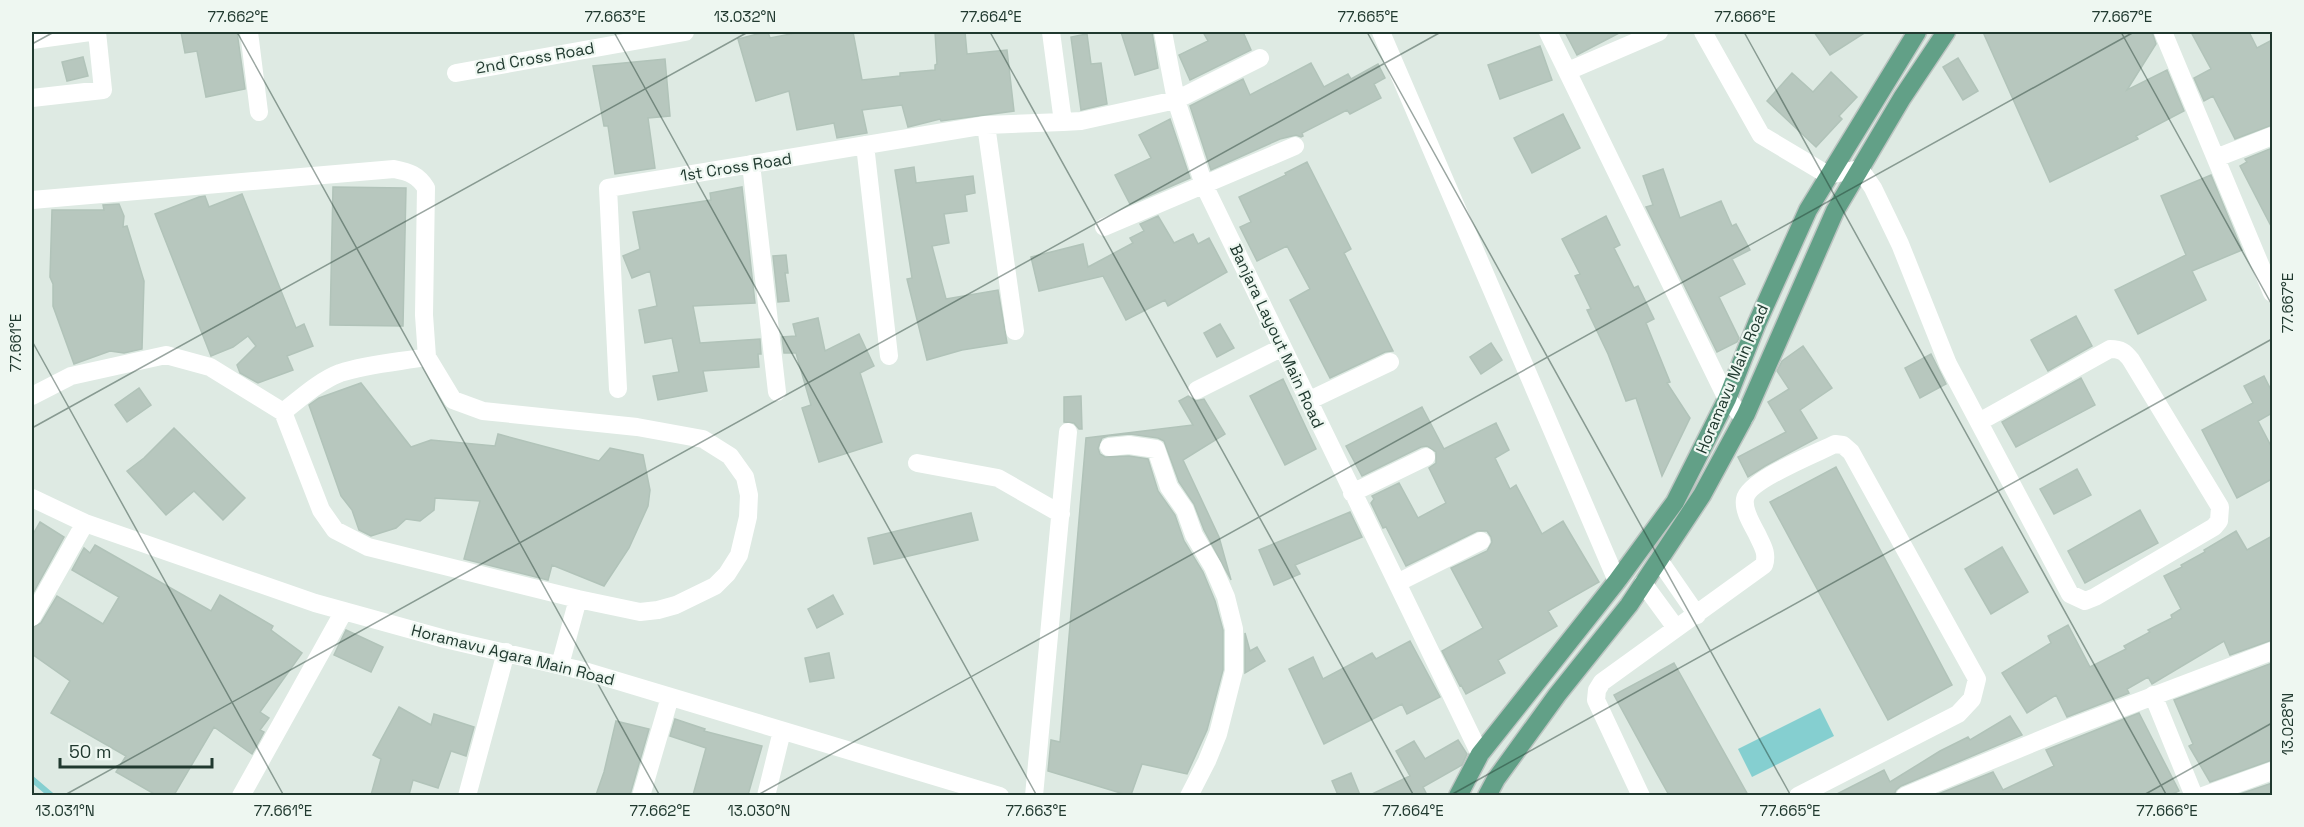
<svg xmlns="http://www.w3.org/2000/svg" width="2304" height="827" font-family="'Space Grotesk',sans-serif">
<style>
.water{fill:#85cfd0}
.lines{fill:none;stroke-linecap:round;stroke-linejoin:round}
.stream{stroke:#85cfd0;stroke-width:6}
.building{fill:#b7c7be;stroke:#b1c3b9;stroke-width:1.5}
.major-casing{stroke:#bcc4c1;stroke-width:21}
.minor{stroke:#fff;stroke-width:18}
.major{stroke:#62a087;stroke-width:18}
.ticks{fill:none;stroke:#20392f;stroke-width:1.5;stroke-opacity:0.45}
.labels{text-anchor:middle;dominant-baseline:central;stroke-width:4.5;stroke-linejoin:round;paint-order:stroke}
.street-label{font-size:16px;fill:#20392f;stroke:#eef7f1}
.neatline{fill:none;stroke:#20392f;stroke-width:2}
.ticks-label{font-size:15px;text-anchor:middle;fill:#20392f}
</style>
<rect width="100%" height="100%" fill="#deeae3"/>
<!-- water -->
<path class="water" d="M 1820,708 L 1834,736 L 1752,777 L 1738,749 Z"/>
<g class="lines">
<!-- stream -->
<path class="stream" d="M 32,779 L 52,796"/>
</g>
<!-- building -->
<path class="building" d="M 181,32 L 237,32 L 245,89 L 206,97 L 197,51 L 185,53 Z
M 765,32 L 768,32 L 770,38 L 801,32 L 853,32 L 862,80 L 900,76 L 900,73 L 935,70 L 935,65 L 937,64 L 935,32 L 965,32 L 967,54 L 1007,50 L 1014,111 L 941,121 L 940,119 L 908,127 L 902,105 L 862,110 L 867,133 L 837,138 L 834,123 L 797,130 L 789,91 L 756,101 L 738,39 Z
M 1121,32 L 1152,32 L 1158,68 L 1135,75 Z
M 1203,32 L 1243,32 L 1251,50 L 1190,80 L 1179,55 L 1208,41 Z
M 1565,32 L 1621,32 L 1577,55 Z
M 1814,32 L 1866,32 L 1830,55 Z
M 1983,32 L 2152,32 L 2156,44 L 2127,90 L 2167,70 L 2184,111 L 2136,136 L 2138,139 L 2050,182 Z
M 2191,32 L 2249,32 L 2257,48 L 2272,40 L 2272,125 L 2235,139 L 2213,96 L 2204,101 L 2194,78 L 2211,69 Z
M 1087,34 L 1091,64 L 1101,63 L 1107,104 L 1081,110 L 1071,37 Z
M 1540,46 L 1552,80 L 1500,99 L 1488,65 Z
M 83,57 L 88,76 L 67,81 L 62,62 Z
M 1958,58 L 1978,91 L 1963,100 L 1943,67 Z
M 665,59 L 670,116 L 648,118 L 655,168 L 615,174 L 608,126 L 604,126 L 593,66 Z
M 1311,63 L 1324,87 L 1348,74 L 1351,79 L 1378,64 L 1385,78 L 1374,84 L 1381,98 L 1350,114 L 1347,110 L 1302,133 L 1303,136 L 1301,137 L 1296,135 L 1280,139 L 1211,170 L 1190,106 L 1243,79 L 1250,95 Z
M 1831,72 L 1857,97 L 1839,116 L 1842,119 L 1816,147 L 1767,101 L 1792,73 L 1813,92 Z
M 1563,114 L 1580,148 L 1532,173 L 1514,138 Z
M 1170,119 L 1190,178 L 1130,204 L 1115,175 L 1151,158 L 1139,135 Z
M 2272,148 L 2272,228 L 2240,166 L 2247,162 L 2245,159 Z
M 1307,162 L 1351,249 L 1344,253 L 1393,351 L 1385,352 L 1330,378 L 1290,300 L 1310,289 L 1287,246 L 1257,261 L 1240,227 L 1251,222 L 1239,197 L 1286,175 L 1285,173 Z
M 914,167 L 916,183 L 973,176 L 975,193 L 965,195 L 967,211 L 944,214 L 949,243 L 932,246 L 946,299 L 998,290 L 1007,343 L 962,350 L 927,360 L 907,279 L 912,278 L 895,170 Z
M 1663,169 L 1680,218 L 1721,201 L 1732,226 L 1736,224 L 1750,250 L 1732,259 L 1745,284 L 1719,297 L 1739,338 L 1737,342 L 1717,352 L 1646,207 L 1653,205 L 1643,176 Z
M 2211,175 L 2242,250 L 2192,271 L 2206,300 L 2138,334 L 2115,290 L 2186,255 L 2161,196 Z
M 333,187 L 406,188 L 403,326 L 330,325 Z
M 742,187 L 755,303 L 693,306 L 700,343 L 760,339 L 761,354 L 758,354 L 759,367 L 703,371 L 707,391 L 658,400 L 653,376 L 679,372 L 672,338 L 645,343 L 639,310 L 657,306 L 650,271 L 632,278 L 623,256 L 640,249 L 633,212 L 711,200 L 710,193 Z
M 242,194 L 296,328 L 304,324 L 313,346 L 287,356 L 293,370 L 258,383 L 240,373 L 237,365 L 256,346 L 248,336 L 233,347 L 211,356 L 155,214 L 199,197 L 205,196 L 209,207 Z
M 119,204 L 124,216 L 123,227 L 127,226 L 144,281 L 142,349 L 124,353 L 110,351 L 74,364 L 53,306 L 53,284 L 50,277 L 52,210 L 104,210 L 103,205 Z
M 1158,216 L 1174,243 L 1193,234 L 1198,244 L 1209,238 L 1227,272 L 1168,306 L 1165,300 L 1126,320 L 1103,276 L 1039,291 L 1031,257 L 1083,244 L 1088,267 L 1133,243 L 1130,238 L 1144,231 L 1140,224 Z
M 1606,216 L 1620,245 L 1614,248 L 1634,288 L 1638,286 L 1654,319 L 1646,323 L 1670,382 L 1667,383 L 1690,418 L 1662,476 L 1636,398 L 1626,401 L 1608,354 L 1587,310 L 1591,309 L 1575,276 L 1580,274 L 1562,239 Z
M 786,255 L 788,273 L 785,273 L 789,301 L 778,302 L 773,256 Z
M 2076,316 L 2092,346 L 2048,371 L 2031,340 Z
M 818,318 L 825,351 L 859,334 L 874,366 L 860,373 L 882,442 L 819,462 L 802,408 L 811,405 L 796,353 L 784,353 L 782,337 L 796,336 L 793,324 Z
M 1220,324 L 1234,348 L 1217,357 L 1204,333 Z
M 1491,343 L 1502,360 L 1481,374 L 1470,357 Z
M 1803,346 L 1832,388 L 1800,410 L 1817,438 L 1765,466 L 1748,477 L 1738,457 L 1786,432 L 1768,402 L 1789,389 L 1777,371 L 1782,361 Z
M 1931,354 L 1946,384 L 1920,398 L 1905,368 Z
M 2264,376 L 2272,392 L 2272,413 L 2258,421 L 2272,448 L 2272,479 L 2237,498 L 2202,430 L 2253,403 L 2244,386 Z
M 2081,378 L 2095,405 L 2016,447 L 2002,422 Z
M 1283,379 L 1316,449 L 1285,465 L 1250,396 Z
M 361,383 L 411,447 L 431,440 L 495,446 L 498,434 L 599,461 L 610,448 L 643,455 L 650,490 L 648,506 L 629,548 L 604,586 L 552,565 L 548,580 L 464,559 L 480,501 L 435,498 L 434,510 L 420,521 L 406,519 L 396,528 L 371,536 L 359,530 L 352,510 L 341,496 L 309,405 L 319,398 Z
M 139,388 L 151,405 L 127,422 L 115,405 Z
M 1081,396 L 1082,429 L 1079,429 L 1074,423 L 1064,422 L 1064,397 Z
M 1188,396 L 1196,401 L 1204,399 L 1225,434 L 1183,460 L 1219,537 L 1231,580 L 1204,530 L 1194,504 L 1179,482 L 1164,441 L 1158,438 L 1130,434 L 1108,436 L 1102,438 L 1098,448 L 1100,454 L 1105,457 L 1129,456 L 1148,459 L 1158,491 L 1175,515 L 1184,541 L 1203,572 L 1215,601 L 1223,630 L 1223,670 L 1207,730 L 1187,774 L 1142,764 L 1131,795 L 1127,795 L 1048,771 L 1051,740 L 1060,742 L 1086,438 L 1193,425 L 1179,401 Z
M 1422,407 L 1444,449 L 1496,423 L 1509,450 L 1495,458 L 1510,489 L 1516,485 L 1542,534 L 1563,521 L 1599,582 L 1548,611 L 1557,626 L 1498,660 L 1505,673 L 1466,694 L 1461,685 L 1460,686 L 1442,651 L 1483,628 L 1451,568 L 1487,551 L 1492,542 L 1491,537 L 1487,531 L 1477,531 L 1406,566 L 1386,527 L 1383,528 L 1371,503 L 1374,499 L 1372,496 L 1399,483 L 1418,518 L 1446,503 L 1429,468 L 1436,463 L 1436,452 L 1427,446 L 1421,447 L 1362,476 L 1346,446 Z
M 174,428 L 245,498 L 223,520 L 194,491 L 166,515 L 127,471 L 144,458 Z
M 1836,467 L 1952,685 L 1888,720 L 1770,502 Z
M 2077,469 L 2091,495 L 2054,514 L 2040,489 Z
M 2140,510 L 2158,543 L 2085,583 L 2068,551 Z
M 1350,512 L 1362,537 L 1295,565 L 1300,574 L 1274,585 L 1259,550 Z
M 971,513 L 978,540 L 874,564 L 868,538 Z
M 40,522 L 64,537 L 32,595 L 32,536 Z
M 2236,531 L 2247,550 L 2272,536 L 2272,640 L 2230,655 L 2224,641 L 2152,684 L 2148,677 L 2127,689 L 2129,693 L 2067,717 L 2056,695 L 2027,713 L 2002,673 L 2051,643 L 2048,636 L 2068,625 L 2090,667 L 2126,649 L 2124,646 L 2150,632 L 2148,630 L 2172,618 L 2171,615 L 2181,609 L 2164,576 L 2182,567 L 2181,565 L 2205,552 L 2204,550 Z
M 95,545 L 211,611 L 220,595 L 273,626 L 271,630 L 302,653 L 260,712 L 269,718 L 260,730 L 264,732 L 252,754 L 214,727 L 174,795 L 156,795 L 116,772 L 126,756 L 51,713 L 70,681 L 32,654 L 32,628 L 41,623 L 57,596 L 103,624 L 119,597 L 72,570 L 84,548 L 90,553 Z
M 2002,547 L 2028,592 L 1991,614 L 1965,569 Z
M 833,595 L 843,614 L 817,628 L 808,609 Z
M 346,630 L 383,647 L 371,672 L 334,655 Z
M 1245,633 L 1250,651 L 1257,647 L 1265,661 L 1245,673 Z
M 1410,641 L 1440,697 L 1407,714 L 1402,704 L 1324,744 L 1289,669 L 1313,657 L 1323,679 L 1372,653 L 1376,659 Z
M 829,653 L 834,678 L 810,682 L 805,658 Z
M 1674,663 L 1748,795 L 1669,795 L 1656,772 L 1614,695 Z
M 2272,663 L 2272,760 L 2210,782 L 2189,746 L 2193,744 L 2174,700 Z
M 399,707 L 431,725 L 434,714 L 474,727 L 466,756 L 451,751 L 438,788 L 413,780 L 409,795 L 371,795 L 381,759 L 373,755 Z
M 2139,713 L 2179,791 L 2170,795 L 1936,795 L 1993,772 L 2003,790 L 2054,766 L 2046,750 Z
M 2010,716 L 2022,735 L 1901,786 L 1896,790 L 1894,795 L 1835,795 L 1884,770 L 1890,782 L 1940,751 L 1968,737 L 1970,740 Z
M 675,719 L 705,729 L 704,731 L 762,746 L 748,795 L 693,795 L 706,748 L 670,736 Z
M 616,721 L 649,729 L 630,795 L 596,795 L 604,772 Z
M 1458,740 L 1467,754 L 1462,765 L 1423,787 L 1427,795 L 1370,795 L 1410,776 L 1396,751 L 1414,741 L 1425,759 Z
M 1351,773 L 1360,795 L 1338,795 L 1332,781 Z
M 2272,783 L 2272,795 L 2237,795 Z"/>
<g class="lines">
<defs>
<path id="major" d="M 1458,796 L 1480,754 L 1617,581 L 1675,502 L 1727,399 L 1757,323 L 1808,210 L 1917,32
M 1487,796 L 1496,779 L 1557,695 L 1629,605 L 1702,495 L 1746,414 L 1835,211 L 1902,98 L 1946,32"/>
</defs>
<!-- major casing -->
<use href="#major" class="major-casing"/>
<!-- minor -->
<path class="minor" d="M 249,32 L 259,112
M 1051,32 L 1063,122 L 1081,121 L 1176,100 L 1204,185 L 1480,754
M 1163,32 L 1176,100 L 1260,58
M 1381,32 L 1617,581
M 1548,32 L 1727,399 L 1744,418
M 1703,32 L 1761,135 L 1828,175 L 1860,169 L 1873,188 L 1900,244 L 1948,364 L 2070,594 L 2085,601 L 2095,597 L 2214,527 L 2219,521 L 2220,507 L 2131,360 C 2125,352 2121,349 2110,349 L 1979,422
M 2163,32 L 2272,293
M 32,40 L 90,32
M 1568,71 L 1659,32
M 456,73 L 685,32
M 32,98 L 103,90 L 97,32
M 986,125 L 1015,331
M 865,145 L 889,356
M 2216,158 L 2272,136
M 751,164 L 777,392
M 32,200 L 394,169 C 409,172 418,175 426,188 L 424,315 L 427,357 L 453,400 L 483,411 L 637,427 L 703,439 L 730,456 L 745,477 L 749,495 L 748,517 L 739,555 L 727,574 L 715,586 L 676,605 L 658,610 L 640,612 L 578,599 L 560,665
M 1104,227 L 1295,146
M 618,389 L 608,188 L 986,125 L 1063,122
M 1197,390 L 1281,348
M 32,396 L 71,376 L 166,355 L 210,367 L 283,412 L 321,510 L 335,530 L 368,547 L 578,599
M 1308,401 L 1390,362
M 283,412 C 300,399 319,381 340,373 C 367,364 398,362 427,357
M 1109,447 L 1129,445 L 1156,449 L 1169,487 L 1185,510 L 1194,535 L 1213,567 L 1226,597 L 1234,629 L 1234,671 L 1218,734 L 1207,761 L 1189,796
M 917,463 L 998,478 L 1061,514
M 1352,493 L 1426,457
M 32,498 L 85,523 L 315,603 L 445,639 L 588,672 L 1000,796
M 1659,560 L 1697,615
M 1397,583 L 1481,541
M 1643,583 L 1676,628
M 32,617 L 85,523
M 2153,695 L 2194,796
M 241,796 L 344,611
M 467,796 L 506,652
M 641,796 L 670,697
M 766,796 L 782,731
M 1034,796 L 1068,432
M 1641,796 L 1596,700 L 1597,690 L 1602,682 L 1764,565 C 1768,553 1762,545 1757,534 C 1752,524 1743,511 1745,499 C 1748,480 1817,453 1835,444 L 1843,445 L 1851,452 L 1977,679 L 1972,699 L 1958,714 L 1798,796
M 1905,796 L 2064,730 L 2272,651
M 2203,796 L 2272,771"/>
<!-- major -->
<use href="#major" class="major"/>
</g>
<!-- ticks -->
<path class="ticks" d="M 237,32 L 660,796M 614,32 L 1037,796M 990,32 L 1414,796M 1367,32 L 1791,796M 1744,32 L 2167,796M 2121,32 L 2272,305M 32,44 L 54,32M 32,341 L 284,796M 32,428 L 748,32M 63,796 L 1441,32M 756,796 L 2134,32M 1449,796 L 2272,339M 2142,796 L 2272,723"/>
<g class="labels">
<!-- street labels -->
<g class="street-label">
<text transform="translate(535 58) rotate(-10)">2nd Cross Road</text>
<text transform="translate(736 167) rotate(-9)">1st Cross Road</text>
<text transform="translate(1277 336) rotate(65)">Banjara Layout Main Road</text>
<text transform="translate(1732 379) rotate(-67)">Horamavu Main Road</text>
<text transform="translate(513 655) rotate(14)">Horamavu Agara Main Road</text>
</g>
</g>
<!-- border -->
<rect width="2304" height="827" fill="none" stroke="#eef7f1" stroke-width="66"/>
<!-- scale -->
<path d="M60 758v9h152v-9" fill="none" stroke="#20392f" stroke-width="3"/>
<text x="69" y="758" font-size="18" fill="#20392f" stroke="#eef7f1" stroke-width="4.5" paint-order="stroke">50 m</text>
<rect x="33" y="33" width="2238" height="761" class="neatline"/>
<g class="ticks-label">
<text x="238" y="22">77.662°E</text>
<text x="615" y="22">77.663°E</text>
<text x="745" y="22">13.032°N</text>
<text x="991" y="22">77.664°E</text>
<text x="1368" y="22">77.665°E</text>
<text x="1745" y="22">77.666°E</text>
<text x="2122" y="22">77.667°E</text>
<text transform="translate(2288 303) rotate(-90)" y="5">77.667°E</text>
<text transform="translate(16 343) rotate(-90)" y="5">77.661°E</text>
<text transform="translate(2288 724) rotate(-90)" y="5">13.028°N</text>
<text x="65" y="816">13.031°N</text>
<text x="283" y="816">77.661°E</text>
<text x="660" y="816">77.662°E</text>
<text x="759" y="816">13.030°N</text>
<text x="1036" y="816">77.663°E</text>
<text x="1413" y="816">77.664°E</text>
<text x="1790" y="816">77.665°E</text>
<text x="2167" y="816">77.666°E</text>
</g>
</svg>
